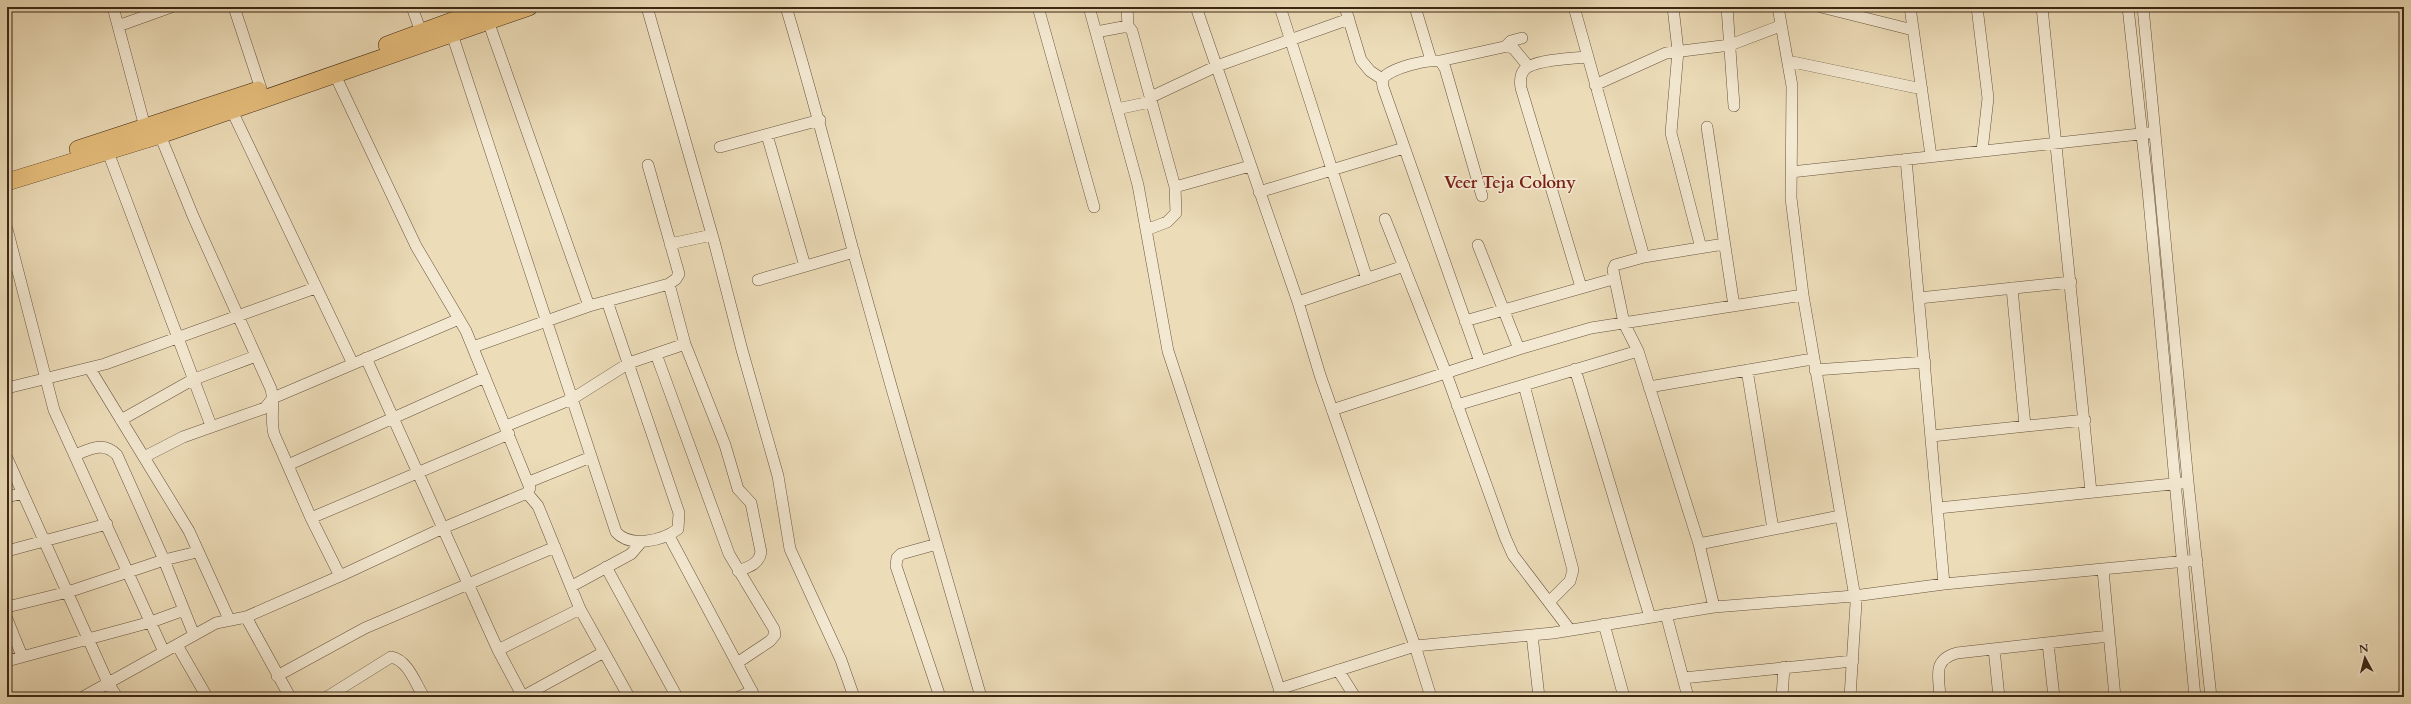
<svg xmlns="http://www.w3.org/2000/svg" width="2411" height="704" font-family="Cardo,serif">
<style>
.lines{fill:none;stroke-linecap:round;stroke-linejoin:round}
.minor-casing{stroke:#68543d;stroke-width:12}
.primary-casing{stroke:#3c2714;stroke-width:18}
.minor{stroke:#f3e8d1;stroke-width:11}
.primary{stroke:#e6be7c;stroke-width:17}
.labels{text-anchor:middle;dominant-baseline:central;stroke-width:3.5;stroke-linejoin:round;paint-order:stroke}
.district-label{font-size:17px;font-weight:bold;fill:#7a1f14;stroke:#f3e8d1}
</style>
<rect width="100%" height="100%" fill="#ecdcb8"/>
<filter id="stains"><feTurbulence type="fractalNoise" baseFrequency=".005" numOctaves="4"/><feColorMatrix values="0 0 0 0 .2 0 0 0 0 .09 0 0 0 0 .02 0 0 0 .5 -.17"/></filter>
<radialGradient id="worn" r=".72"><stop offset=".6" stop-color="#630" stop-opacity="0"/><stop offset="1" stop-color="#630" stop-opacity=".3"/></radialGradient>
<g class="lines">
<defs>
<path id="minor" d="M 113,7 L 145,127
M 234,7 L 261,89
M 412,7 L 421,32
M 647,7 L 715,245 L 742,350 L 778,476 L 790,549 L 841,660 L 854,697
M 786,7 C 811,89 832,171 854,254 C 895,402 938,549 981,697
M 1038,7 L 1094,207
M 1089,7 L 1138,185 L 1168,351 L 1282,697
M 1127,7 L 1128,26
M 1196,7 L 1298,302 L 1320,375 L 1415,646 L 1431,697
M 1280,7 L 1367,279
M 1345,7 L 1361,60 L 1370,71 L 1382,79
M 1415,7 L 1431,60
M 1574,7 L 1644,257
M 1673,7 L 1678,51 L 1671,133 L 1701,248
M 1727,7 L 1734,106
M 1778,7 L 1792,86 L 1791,198 L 1803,295 L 1856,603 L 1850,697
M 1821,7 L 1913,30
M 1910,7 L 1931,156
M 1977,7 L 1988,98 L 1982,151
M 2042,7 L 2091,492
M 2128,7 L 2148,190 L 2195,697
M 2143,7 L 2188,482 L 2211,697
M 488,21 L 589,306
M 118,26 L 171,7
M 1096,32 L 1128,26 L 1132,31 L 1175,187 L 1176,213 L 1167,222 L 1146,230
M 452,34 L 616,532 C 630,548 662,541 678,529 L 679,513 L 607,301
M 1506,46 L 1511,41 L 1522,38
M 1440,61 L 1508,46 L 1514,49 L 1528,66
M 1788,61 L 1922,89
M 335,75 L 416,246 L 466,331 L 530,488 L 527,493 L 443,528 L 340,576
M 1595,85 L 1666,53 L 1730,45 L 1780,26
M 1117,109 L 1150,102 L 1151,97 L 1217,66 L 1349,19
M 232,111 L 353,364
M 1707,127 L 1734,306
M 767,135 L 805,266
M 720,147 L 820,120
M 108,152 L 210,423
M 1906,159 L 1944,584
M 1791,172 L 2149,133
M 1175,187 L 1250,166
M 1259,192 L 1404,148
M 1385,219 L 1446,373 L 1505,537 L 1513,555 L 1570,630
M 7,229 L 54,410 L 164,652
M 670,244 L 712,235
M 1478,245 L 1519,349
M 758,280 L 854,252
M 669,284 L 685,344 L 725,445 L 738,489 L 751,503 L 761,552 C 759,564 749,567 738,571
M 1581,287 L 1521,88 C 1520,82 1520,75 1524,70 C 1533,60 1573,58 1587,57
M 2012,288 L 2025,426
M 1919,298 L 2071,282
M 1298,302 L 1404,266
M 1465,321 L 1613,279
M 473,347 L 589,306 L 669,284 L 676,279 L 679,274 L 648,165
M 656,354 L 729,554 L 774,629 L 775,635 L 770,641 L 737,663
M 366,358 L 498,650 L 523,697
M 1480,362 L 1383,87 L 1382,79 C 1391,68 1426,59 1440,61 L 1445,68 L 1482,196
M 90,369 L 189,531 L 229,619
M 1575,369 L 1650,617
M 1747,370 L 1773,529
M 1815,370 L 1925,362
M 1524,385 L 1573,570 L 1570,581 L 1549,602
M 1649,387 L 1812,359
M 7,388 L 105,364 L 315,288
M 1457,405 L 1638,351
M 1332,410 L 1519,349 L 1591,328 L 1803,295
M 121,420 L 192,380 L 256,356
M 506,426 L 572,399 L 629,363 L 685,344
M 1932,436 L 2085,420
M 75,455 C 90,449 104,441 117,455 L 164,560 L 194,635
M 144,457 L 183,437 L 265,408 L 273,398 L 459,319
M 7,458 L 108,683 L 117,697
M 288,465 L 485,377
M 529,482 L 591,457
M 527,493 L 538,506 L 580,609 L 629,697
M 7,497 L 23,493
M 1938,508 L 2182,483
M 311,518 L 509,434
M 669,536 L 755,697
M 937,544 L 901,554 L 897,558 L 896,566 L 940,697
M 1699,544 L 1840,516
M 7,551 L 107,524
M 606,567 L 677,697
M 2103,570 L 2115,697
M 572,586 L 631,554 L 642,541
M 7,607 L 68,592 L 164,560 L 197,552
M 1714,607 L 1699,544 L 1638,351 L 1624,323 L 1613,270 L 1615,265 L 1644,257 L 1724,244
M 1666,614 L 1688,697
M 246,617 L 290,697
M 7,619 L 22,656
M 1604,624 L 1624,697
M 1532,635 L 1539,697
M 2048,643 L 2054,697
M 177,645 L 207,697
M 1994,649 L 1999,697
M 498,650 L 580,609
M 7,661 L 151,622 L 184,610
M 1338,670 L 1355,697
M 277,676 L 365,628 L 555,547
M 1683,678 L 1853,661
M 1279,689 L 1415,646 L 1553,633 L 1714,607 L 1854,596 L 1944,584 L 2197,560
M 83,697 L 216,623 L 246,617 L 340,576 L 311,518 L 274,434 C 270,419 275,404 271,389 L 193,216 L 160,135
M 327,697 L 391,657 C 408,660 415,683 424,697
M 522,697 L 604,652
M 739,697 L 752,691
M 1782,697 L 1784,667
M 1940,697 C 1939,676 1932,660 1957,653 L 2109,636"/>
<path id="primary" d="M 387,45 L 490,7
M 78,149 L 258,90
M 7,182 L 160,135 L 529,7"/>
</defs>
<!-- minor casing -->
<use href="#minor" class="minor-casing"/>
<!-- primary casing -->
<use href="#primary" class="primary-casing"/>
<!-- minor -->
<use href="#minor" class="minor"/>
<!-- primary -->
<use href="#primary" class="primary"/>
</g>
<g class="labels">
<!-- district labels -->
<g class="district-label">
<text x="1510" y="182">Veer Teja Colony</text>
</g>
</g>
<!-- margin -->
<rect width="2411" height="704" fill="none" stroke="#ecdcb8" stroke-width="24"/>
<rect x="8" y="8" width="2395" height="688" fill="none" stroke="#3c2714" stroke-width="2"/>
<rect x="12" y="12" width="2387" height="680" fill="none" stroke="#3c2714"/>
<!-- north arrow -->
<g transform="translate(2365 658) rotate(353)" stroke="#f3e8d1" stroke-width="3" paint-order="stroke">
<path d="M0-3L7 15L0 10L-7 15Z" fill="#3c2714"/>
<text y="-6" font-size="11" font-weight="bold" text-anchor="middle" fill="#3c2714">N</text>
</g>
<rect width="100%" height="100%" filter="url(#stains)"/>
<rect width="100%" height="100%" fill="url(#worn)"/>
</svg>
